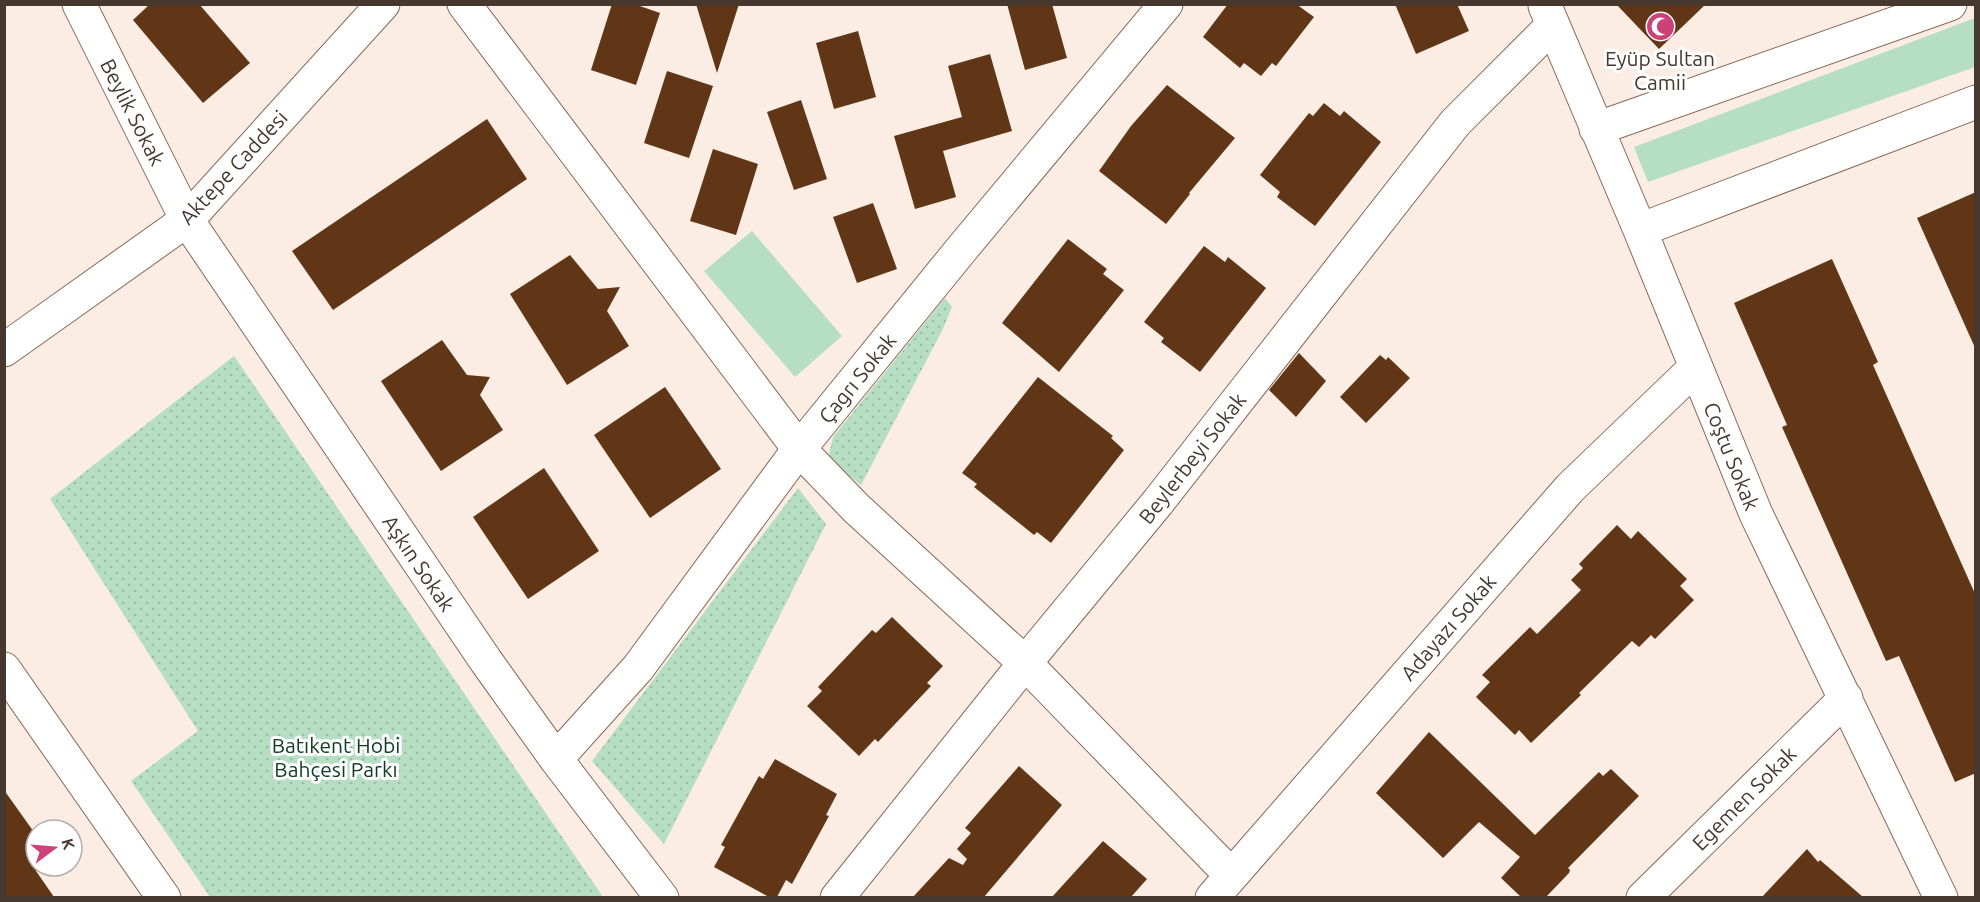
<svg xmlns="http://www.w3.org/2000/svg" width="1980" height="902" font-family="Ubuntu,sans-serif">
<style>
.grass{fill:#b5dec2}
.park{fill:url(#park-dots)}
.building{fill:#613616}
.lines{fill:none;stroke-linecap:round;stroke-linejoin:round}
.street-casing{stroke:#866855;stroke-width:35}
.street{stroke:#fff;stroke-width:33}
.labels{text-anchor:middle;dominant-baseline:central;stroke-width:6;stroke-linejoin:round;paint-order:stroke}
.poi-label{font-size:21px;fill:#46382f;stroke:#fff}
.street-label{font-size:21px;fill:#46382f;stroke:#fff}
.park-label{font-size:21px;fill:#0f3a23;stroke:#fff}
</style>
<defs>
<pattern id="park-dots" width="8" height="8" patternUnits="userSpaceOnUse" patternTransform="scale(1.5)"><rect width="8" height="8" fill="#b5dec2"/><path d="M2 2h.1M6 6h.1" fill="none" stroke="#9dbfa7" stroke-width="1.8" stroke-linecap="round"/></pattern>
</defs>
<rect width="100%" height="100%" fill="#fbede4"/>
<!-- grass -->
<path class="grass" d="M 1975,18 L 1975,67 L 1648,182 L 1634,147 Z
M 752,231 L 842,336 L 795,377 L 704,271 Z"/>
<!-- park -->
<path class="park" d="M 945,298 L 952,307 L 943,329 L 861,485 L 828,459 L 833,437 Z
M 234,356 L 603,897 L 210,897 L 131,781 L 198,731 L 50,499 Z
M 798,488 L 826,524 L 664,844 L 592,761 Z"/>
<!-- building -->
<path class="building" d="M 150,4 L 199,4 L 250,63 L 203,103 L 133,20 Z
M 612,4 L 634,4 L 660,13 L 636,85 L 591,70 Z
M 696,4 L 739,4 L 717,73 Z
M 1007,4 L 1052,4 L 1067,58 L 1025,70 Z
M 1228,4 L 1296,4 L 1314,17 L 1276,66 L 1272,63 L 1261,76 L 1244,63 L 1240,68 L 1203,37 Z
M 1395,4 L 1457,4 L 1469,31 L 1416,54 Z
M 1616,4 L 1706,4 L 1659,49 Z
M 858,31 L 876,97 L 834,109 L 816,43 Z
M 990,54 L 1012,131 L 943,151 L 956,197 L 915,209 L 894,136 L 962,117 L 948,66 Z
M 667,71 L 713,86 L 689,158 L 644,143 Z
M 1167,85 L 1235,138 L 1189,193 L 1190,194 L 1166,224 L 1099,171 L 1131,126 Z
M 801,100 L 827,179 L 794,190 L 767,112 Z
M 1324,103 L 1340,116 L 1344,111 L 1381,142 L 1315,226 L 1277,197 L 1280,192 L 1260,175 L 1309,113 L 1313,116 Z
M 487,119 L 527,179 L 333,310 L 292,251 Z
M 713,149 L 758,164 L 736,235 L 690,221 Z
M 1976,192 L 1976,350 L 1917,218 Z
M 873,203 L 897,269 L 857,283 L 833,217 Z
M 1068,239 L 1107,269 L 1103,274 L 1124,290 L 1059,372 L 1002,323 Z
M 1204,246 L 1225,262 L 1228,257 L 1266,288 L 1200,372 L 1161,342 L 1164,338 L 1144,322 Z
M 570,255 L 598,289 L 620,287 L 607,311 L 629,346 L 567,385 L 510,294 Z
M 1832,259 L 1878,362 L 1873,365 L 1976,596 L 1976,773 L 1955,782 L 1899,656 L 1886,661 L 1782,427 L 1787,425 L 1734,303 Z
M 442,340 L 467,375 L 490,377 L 480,395 L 503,430 L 441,471 L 381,381 Z
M 1299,353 L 1326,381 L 1296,417 L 1269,390 Z
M 1380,355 L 1386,360 L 1388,357 L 1410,378 L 1366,423 L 1340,397 Z
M 1038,377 L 1113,436 L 1111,438 L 1124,450 L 1051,543 L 1037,532 L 1034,535 L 974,487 L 977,484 L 962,473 Z
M 665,387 L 721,469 L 650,518 L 594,435 Z
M 544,468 L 599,551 L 528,599 L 473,517 Z
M 1617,525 L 1631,539 L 1638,531 L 1687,579 L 1680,586 L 1694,600 L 1655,639 L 1651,635 L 1639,647 L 1632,641 L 1579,693 L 1581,695 L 1531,743 L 1519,730 L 1515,735 L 1476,697 L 1490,682 L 1482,675 L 1530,627 L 1537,634 L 1581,590 L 1571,580 L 1583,568 L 1579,564 Z
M 892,617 L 943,666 L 927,683 L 931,686 L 878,742 L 875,739 L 859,756 L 807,706 L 822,691 L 818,687 L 872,630 L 876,633 Z
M 1429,732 L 1535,835 L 1599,772 L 1603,776 L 1611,769 L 1639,796 L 1568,868 L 1570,870 L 1569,873 L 1546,897 L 1521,897 L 1501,878 L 1520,857 L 1479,822 L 1443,858 L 1376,793 Z
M 775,759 L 837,794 L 826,815 L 829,816 L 792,884 L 786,880 L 777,897 L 769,897 L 714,867 L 725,847 L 721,845 L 759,776 L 763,779 Z
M 1019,766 L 1062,805 L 984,897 L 913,897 L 949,858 L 963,865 L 967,859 L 957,849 L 971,833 L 965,828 Z
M 4,790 L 36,835 L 36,871 L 54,897 L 4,897 Z
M 1103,841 L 1147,879 L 1131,897 L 1052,897 Z
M 1807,849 L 1818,862 L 1820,860 L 1863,897 L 1762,897 Z"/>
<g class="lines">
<defs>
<path id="street" d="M 79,4 L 187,220 L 486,661 L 556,759 L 662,898
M 464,4 L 799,449 L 856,508 L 1025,663 L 1231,875
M 1545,6 L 1640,230 L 1756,514 L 1941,898
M 1596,129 L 1950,4
M 1640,230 L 1976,102
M 4,350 L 187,220 L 383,4
M 4,669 L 164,898
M 556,759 L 638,668 L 799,449 L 960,251 L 1166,4
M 837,898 L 1025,663 L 1158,502 L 1455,123 L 1553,25
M 1212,898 L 1570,488 L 1696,367
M 1643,898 L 1846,698"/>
</defs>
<!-- street casing -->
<use href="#street" class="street-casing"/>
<!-- street -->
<use href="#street" class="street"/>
</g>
<!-- icons -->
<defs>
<symbol id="mosque-disc" viewBox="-11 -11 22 22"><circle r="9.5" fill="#cc4177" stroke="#fff"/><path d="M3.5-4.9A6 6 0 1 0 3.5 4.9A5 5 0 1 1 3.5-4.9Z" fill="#fff"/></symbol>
</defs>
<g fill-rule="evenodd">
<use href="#mosque-disc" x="1644" y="10" width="33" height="33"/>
</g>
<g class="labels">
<!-- poi labels -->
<g class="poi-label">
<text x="1660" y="58">Eyüp Sultan<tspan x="1660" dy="24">Camii</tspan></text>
</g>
<!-- street labels -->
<g class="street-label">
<text transform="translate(133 112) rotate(63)">Beylik Sokak</text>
<text transform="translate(233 167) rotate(-47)">Aktepe Caddesi</text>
<text transform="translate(857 378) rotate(-51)">Çagrı Sokak</text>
<text transform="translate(1732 456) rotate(68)">Coştu Sokak</text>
<text transform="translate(1192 458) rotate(-52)">Beylerbeyi Sokak</text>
<text transform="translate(419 563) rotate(56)">Aşkın Sokak</text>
<text transform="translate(1448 627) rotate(-49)">Adayazı Sokak</text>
<text transform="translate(1744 798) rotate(-45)">Egemen Sokak</text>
</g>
<!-- park labels -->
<g class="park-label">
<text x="336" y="745">Batıkent Hobi<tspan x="336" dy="24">Bahçesi Parkı</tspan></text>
</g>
</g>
<!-- border -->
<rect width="1980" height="902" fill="none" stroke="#46382f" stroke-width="12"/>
<!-- north arrow -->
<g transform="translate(54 848) rotate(74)"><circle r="28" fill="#ffffff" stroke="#b5afac" stroke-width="1.5"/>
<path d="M0-4.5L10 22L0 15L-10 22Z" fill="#cc4177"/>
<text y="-9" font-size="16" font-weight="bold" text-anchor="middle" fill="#46382f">K</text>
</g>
</svg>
